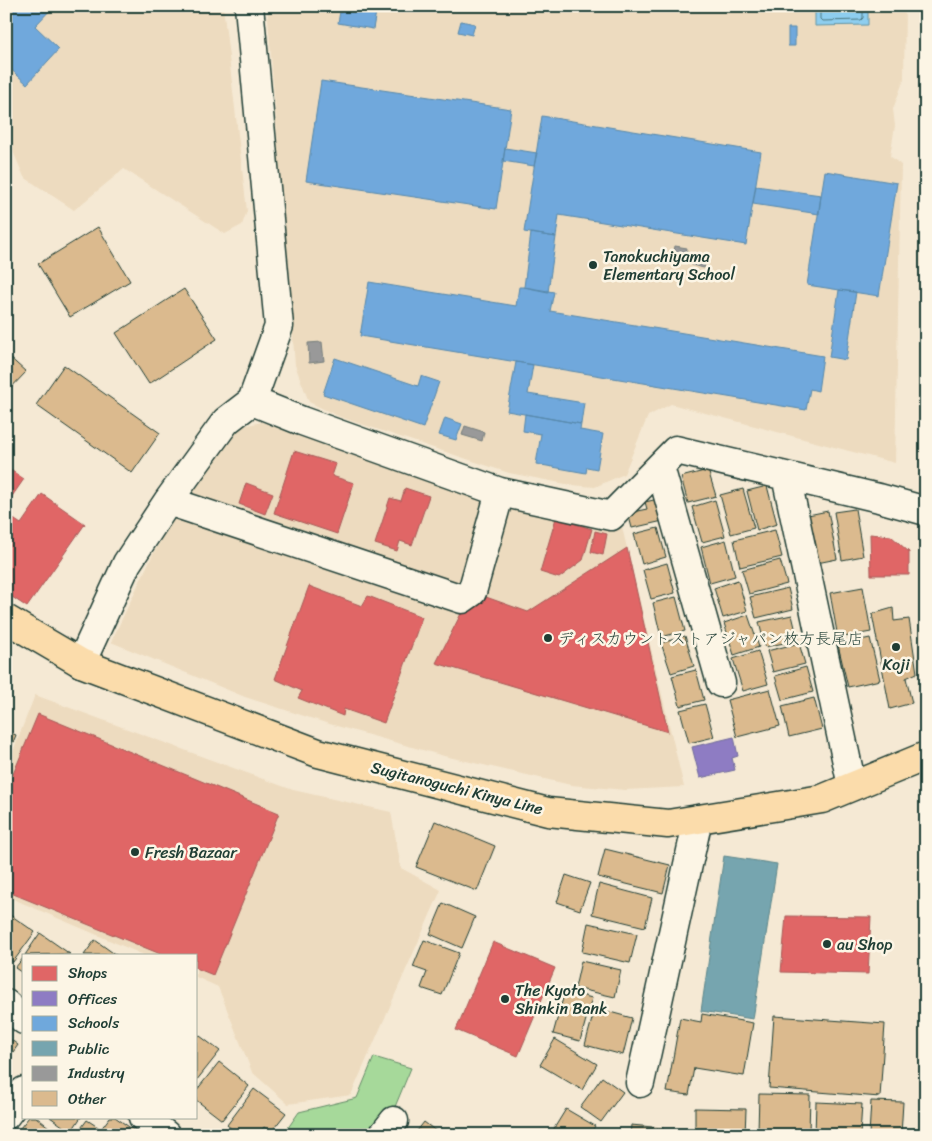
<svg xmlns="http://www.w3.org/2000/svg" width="932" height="1141" font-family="Sriracha,'Klee One',sans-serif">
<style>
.built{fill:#eddbbf}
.green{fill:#a6d99a;stroke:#628b67}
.water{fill:#8eceef;stroke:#6294a4}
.shops{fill:#e06666;stroke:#a65a57}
.offices{fill:#8e7cc3;stroke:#6d6998}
.schools{fill:#6fa8dc;stroke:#5788aa}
.public{fill:#76a5af;stroke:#5c868a}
.industry{fill:#999;stroke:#747d7b}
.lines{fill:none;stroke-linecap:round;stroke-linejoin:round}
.shore{stroke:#4b777f;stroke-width:1}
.building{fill:#dbba8e;stroke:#1f3d34}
.minor-casing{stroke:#1f3d34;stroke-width:31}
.major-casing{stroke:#1f3d34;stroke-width:31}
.minor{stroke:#fcf5e5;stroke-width:28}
.major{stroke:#fbdcab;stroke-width:28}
.poi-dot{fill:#1f3d34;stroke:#fcf5e5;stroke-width:2}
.labels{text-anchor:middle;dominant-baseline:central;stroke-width:5;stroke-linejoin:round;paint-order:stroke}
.poi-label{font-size:16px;fill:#1f3d34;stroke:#fcf5e5;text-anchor:start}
.street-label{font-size:16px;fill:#1f3d34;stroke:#fcf5e5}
</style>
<rect width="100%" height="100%" fill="#f5e9d4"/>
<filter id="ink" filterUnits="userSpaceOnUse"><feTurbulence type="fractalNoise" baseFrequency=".02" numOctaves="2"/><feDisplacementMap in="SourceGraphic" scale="10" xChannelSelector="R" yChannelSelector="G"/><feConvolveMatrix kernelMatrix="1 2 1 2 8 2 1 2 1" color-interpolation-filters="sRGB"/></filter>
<g filter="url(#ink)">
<!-- built -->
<path class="built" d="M 6,6 L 223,6 L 247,211 L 242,225 L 225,234 L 124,169 L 74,210 L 24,177 L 6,135 Z
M 267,6 L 905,6 L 904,79 L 893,109 L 895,126 L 890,156 L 901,165 L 895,463 L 671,404 L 648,416 L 624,474 L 595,487 L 571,485 L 509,473 L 340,417 L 309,402 L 295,365 Z
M 262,422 L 408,472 L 621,523 L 684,787 L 625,790 L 571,785 L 444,756 L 326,723 L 245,697 L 111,642 L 152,556 L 188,492 L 238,427 Z
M 35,695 L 293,790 L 391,812 L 401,868 L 441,890 L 351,1095 L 288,1104 L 252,1072 L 218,987 L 196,977 L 196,955 L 144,955 L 6,896 L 6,769 Z"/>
<!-- green -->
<path class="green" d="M 374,1057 L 411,1068 L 392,1114 L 373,1135 L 283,1135 L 299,1112 L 357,1098 Z"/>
<!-- water -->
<path class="water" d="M 815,6 L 868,6 L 868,25 L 815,26 Z"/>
<!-- shops -->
<path class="shops" d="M 294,451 L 336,464 L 332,476 L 354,483 L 337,534 L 274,513 Z
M 6,467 L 24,479 L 6,505 Z
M 246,483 L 273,493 L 265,514 L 239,504 Z
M 405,488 L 429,496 L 412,545 L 400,541 L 397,551 L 375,544 L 390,498 L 401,501 Z
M 42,494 L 85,524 L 27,607 L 6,593 L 6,514 L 21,524 Z
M 556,518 L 592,529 L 583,560 L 559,578 L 540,572 Z
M 595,531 L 607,534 L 603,555 L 591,552 Z
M 870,534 L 891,536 L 909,552 L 909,575 L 871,575 Z
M 627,548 L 668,732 L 436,663 L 472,592 L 528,612 Z
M 309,586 L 362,606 L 368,596 L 422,617 L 384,723 L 344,709 L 343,716 L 298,698 L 302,691 L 275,679 Z
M 38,714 L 279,813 L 213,975 L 196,968 L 196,955 L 163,955 L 6,891 L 6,791 Z
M 786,916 L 871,917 L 868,974 L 781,972 Z
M 493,942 L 555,968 L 518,1056 L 456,1030 Z"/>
<!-- offices -->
<path class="offices" d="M 734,737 L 738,756 L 732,758 L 735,770 L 700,778 L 692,747 Z"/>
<!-- schools -->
<path class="schools" d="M 6,6 L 54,6 L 35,26 L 59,49 L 27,84 L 6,65 Z
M 341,6 L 377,6 L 373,29 L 338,23 Z
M 461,21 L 475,24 L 472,35 L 458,32 Z
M 788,28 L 795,28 L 795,46 L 788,46 Z
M 321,81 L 511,109 L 496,209 L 306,181 Z
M 542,116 L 761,152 L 746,245 L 559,215 L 556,237 L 524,232 Z
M 505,148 L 537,153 L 534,166 L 503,161 Z
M 825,171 L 897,183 L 879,296 L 807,285 Z
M 756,186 L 821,195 L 819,214 L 753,204 Z
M 531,233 L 556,237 L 548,292 L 524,287 Z
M 369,282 L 516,306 L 519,287 L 524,287 L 554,292 L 550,311 L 823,356 L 818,391 L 810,389 L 806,410 L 360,336 Z
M 839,290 L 856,292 L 846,360 L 829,357 Z
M 335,358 L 418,386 L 421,376 L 439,382 L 423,428 L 323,394 Z
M 516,362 L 533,365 L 528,394 L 584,403 L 581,424 L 507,411 Z
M 525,414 L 581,424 L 580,430 L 603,434 L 597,469 L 587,467 L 586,473 L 536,464 L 541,434 L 523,431 Z
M 445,418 L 462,424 L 456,440 L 439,435 Z"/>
<!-- public -->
<path class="public" d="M 724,856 L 777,864 L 753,1019 L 701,1011 Z"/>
<!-- industry -->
<path class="industry" d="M 675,246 L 687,248 L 685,260 L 672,259 Z
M 694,257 L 706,260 L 704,268 L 692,265 Z
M 322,342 L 324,361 L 309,363 L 308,343 Z
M 465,426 L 484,432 L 482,441 L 462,435 Z"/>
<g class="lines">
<!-- shore -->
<path class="shore" d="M 820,6 L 820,19 L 822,21 L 861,20 L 863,18 L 863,6"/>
</g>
<!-- building -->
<path class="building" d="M 98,227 L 130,281 L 70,317 L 38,264 Z
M 184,289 L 217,339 L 149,384 L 116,333 Z
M 6,354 L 26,372 L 6,393 Z
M 64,365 L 160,433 L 132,473 L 36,405 Z
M 708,470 L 716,496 L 688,503 L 681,477 Z
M 767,486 L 777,524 L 757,530 L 747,491 Z
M 743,489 L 754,528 L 731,534 L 720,495 Z
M 658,499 L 663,521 L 632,528 L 628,513 L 647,509 L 645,502 Z
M 715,500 L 725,536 L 702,542 L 692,507 Z
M 855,509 L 863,556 L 842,560 L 834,512 Z
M 828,511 L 837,559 L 817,563 L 808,515 Z
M 658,528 L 666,557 L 642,564 L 634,534 Z
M 775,530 L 782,557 L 740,567 L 734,540 Z
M 726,540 L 735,576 L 710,583 L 701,547 Z
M 780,560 L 787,584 L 749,594 L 742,570 Z
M 667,563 L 675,593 L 651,599 L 643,570 Z
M 738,580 L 747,611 L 723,618 L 714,588 Z
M 863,587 L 871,632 L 838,638 L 830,593 Z
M 788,588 L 793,609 L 756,618 L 750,597 Z
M 676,597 L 685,631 L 661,637 L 653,603 Z
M 893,608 L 894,621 L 909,619 L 917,673 L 906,678 L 912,703 L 890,709 L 872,614 Z
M 748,615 L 759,647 L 734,655 L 724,623 Z
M 792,615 L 798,640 L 765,647 L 759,622 Z
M 685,636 L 694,666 L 671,673 L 661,643 Z
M 870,638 L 880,680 L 848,687 L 838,645 Z
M 799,643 L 805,664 L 773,672 L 767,651 Z
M 758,651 L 768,684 L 743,691 L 733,659 Z
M 806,667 L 813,692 L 782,700 L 775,676 Z
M 696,670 L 704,700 L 680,706 L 672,676 Z
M 770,689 L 780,726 L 737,737 L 727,700 Z
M 814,698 L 822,729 L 789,737 L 782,706 Z
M 705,704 L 714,737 L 689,743 L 680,710 Z
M 6,731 L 16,735 L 6,760 Z
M 435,821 L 495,846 L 477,891 L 416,867 Z
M 605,849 L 670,865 L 663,893 L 598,877 Z
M 566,875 L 590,883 L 580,910 L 557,902 Z
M 599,884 L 652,898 L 645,927 L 592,914 Z
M 443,903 L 475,917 L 462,948 L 430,934 Z
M 6,912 L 35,932 L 13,962 L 6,957 Z
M 588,923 L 637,934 L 630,963 L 582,952 Z
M 40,933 L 70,954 L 25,955 Z
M 95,940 L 116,955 L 84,955 Z
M 424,940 L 459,953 L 442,995 L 421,988 L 427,972 L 413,967 Z
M 24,957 L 24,974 L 15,968 Z
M 581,961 L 621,970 L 615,997 L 575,988 Z
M 565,991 L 592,998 L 580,1041 L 553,1034 Z
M 595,1008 L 632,1018 L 623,1055 L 585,1045 Z
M 702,1014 L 753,1023 L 744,1076 L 694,1068 L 689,1095 L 667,1092 L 680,1018 L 701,1022 Z
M 774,1016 L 885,1024 L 880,1097 L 769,1088 Z
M 196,1033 L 220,1051 L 196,1081 Z
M 6,1036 L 18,1045 L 6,1062 Z
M 555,1039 L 597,1064 L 582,1090 L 540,1065 Z
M 219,1062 L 249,1086 L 222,1120 L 196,1100 L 196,1091 Z
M 602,1077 L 623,1092 L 601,1122 L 580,1107 Z
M 254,1089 L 286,1113 L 271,1132 L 264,1127 L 258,1135 L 239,1135 L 227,1125 Z
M 759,1094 L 810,1095 L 809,1132 L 758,1131 Z
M 871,1101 L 903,1102 L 901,1135 L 869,1135 Z
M 816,1102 L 862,1104 L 860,1135 L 815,1135 Z
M 695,1108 L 746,1109 L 745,1135 L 695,1135 Z
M 566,1109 L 595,1126 L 590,1135 L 550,1135 Z
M 29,1117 L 36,1117 L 59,1135 L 18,1135 L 16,1133 Z
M 50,1117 L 81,1117 L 71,1132 Z
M 110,1117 L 115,1117 L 139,1134 L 76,1135 L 87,1120 L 101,1129 Z
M 424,1122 L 441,1135 L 414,1135 Z
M 631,1125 L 663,1128 L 663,1135 L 630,1135 Z"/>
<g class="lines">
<defs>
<path id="minor" d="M 252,401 L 302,421 L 500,492 L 611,516 L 676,450 L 879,498 L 926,511
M 660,467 L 721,683
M 786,476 L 852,786
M 168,501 L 462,599 L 472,592 L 500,492
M 81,663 L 127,563 L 168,501 L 226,421 L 252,401 L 279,326 L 249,6
M 6,1004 L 24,1020
M 640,1083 L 698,819
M 6,1115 L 24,1091
M 143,1117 L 166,1135
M 383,1135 L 394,1121"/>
<path id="major" d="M 6,619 L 81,663 L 318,753 L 548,812 L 668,824 L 822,799 L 926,756"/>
</defs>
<!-- minor casing -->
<use href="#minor" class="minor-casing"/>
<!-- major casing -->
<use href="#major" class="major-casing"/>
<!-- minor -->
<use href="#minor" class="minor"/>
<!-- major -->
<use href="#major" class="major"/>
</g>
</g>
<!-- markers -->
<g class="poi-dot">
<circle cx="593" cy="265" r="5"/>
<circle cx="548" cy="638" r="5"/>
<circle cx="896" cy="647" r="5"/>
<circle cx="135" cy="852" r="5"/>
<circle cx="827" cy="944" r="5"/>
<circle cx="505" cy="999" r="5"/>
</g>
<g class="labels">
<!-- poi labels -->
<g class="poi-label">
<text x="603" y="256">Tanokuchiyama<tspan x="603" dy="18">Elementary School</tspan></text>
<text x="558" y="638">ディスカウントストアジャパン枚方長尾店</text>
<text x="896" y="664" text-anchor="middle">Koji</text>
<text x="145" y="852">Fresh Bazaar</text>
<text x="837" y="944">au Shop</text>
<text x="515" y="990">The Kyoto<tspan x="515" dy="18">Shinkin Bank</tspan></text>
</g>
<!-- street labels -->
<g class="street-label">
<text transform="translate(457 788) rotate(14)">Sugitanoguchi Kinya Line</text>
</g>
</g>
<!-- margin -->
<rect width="932" height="1141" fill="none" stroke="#fcf5e5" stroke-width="25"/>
<rect x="12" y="12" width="907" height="1116" fill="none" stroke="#1f3d34" stroke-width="2" filter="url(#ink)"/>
<!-- legend -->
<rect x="22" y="954" width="175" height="165" fill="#fcf5e5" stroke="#a4ab9e"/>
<rect x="32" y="966" width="25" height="15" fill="#e06666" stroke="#a4ab9e"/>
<text x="68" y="978" font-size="15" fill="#1f3d34">Shops</text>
<rect x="32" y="991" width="25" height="15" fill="#8e7cc3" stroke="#a4ab9e"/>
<text x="68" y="1004" font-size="15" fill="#1f3d34">Offices</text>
<rect x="32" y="1016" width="25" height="15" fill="#6fa8dc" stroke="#a4ab9e"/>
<text x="68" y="1028" font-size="15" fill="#1f3d34">Schools</text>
<rect x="32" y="1041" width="25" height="15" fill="#76a5af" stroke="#a4ab9e"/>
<text x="68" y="1054" font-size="15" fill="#1f3d34">Public</text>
<rect x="32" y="1066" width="25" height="15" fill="#999999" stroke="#a4ab9e"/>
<text x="68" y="1078" font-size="15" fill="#1f3d34">Industry</text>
<rect x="32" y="1091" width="25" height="15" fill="#dbba8e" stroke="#a4ab9e"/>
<text x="68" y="1104" font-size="15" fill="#1f3d34">Other</text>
</svg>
